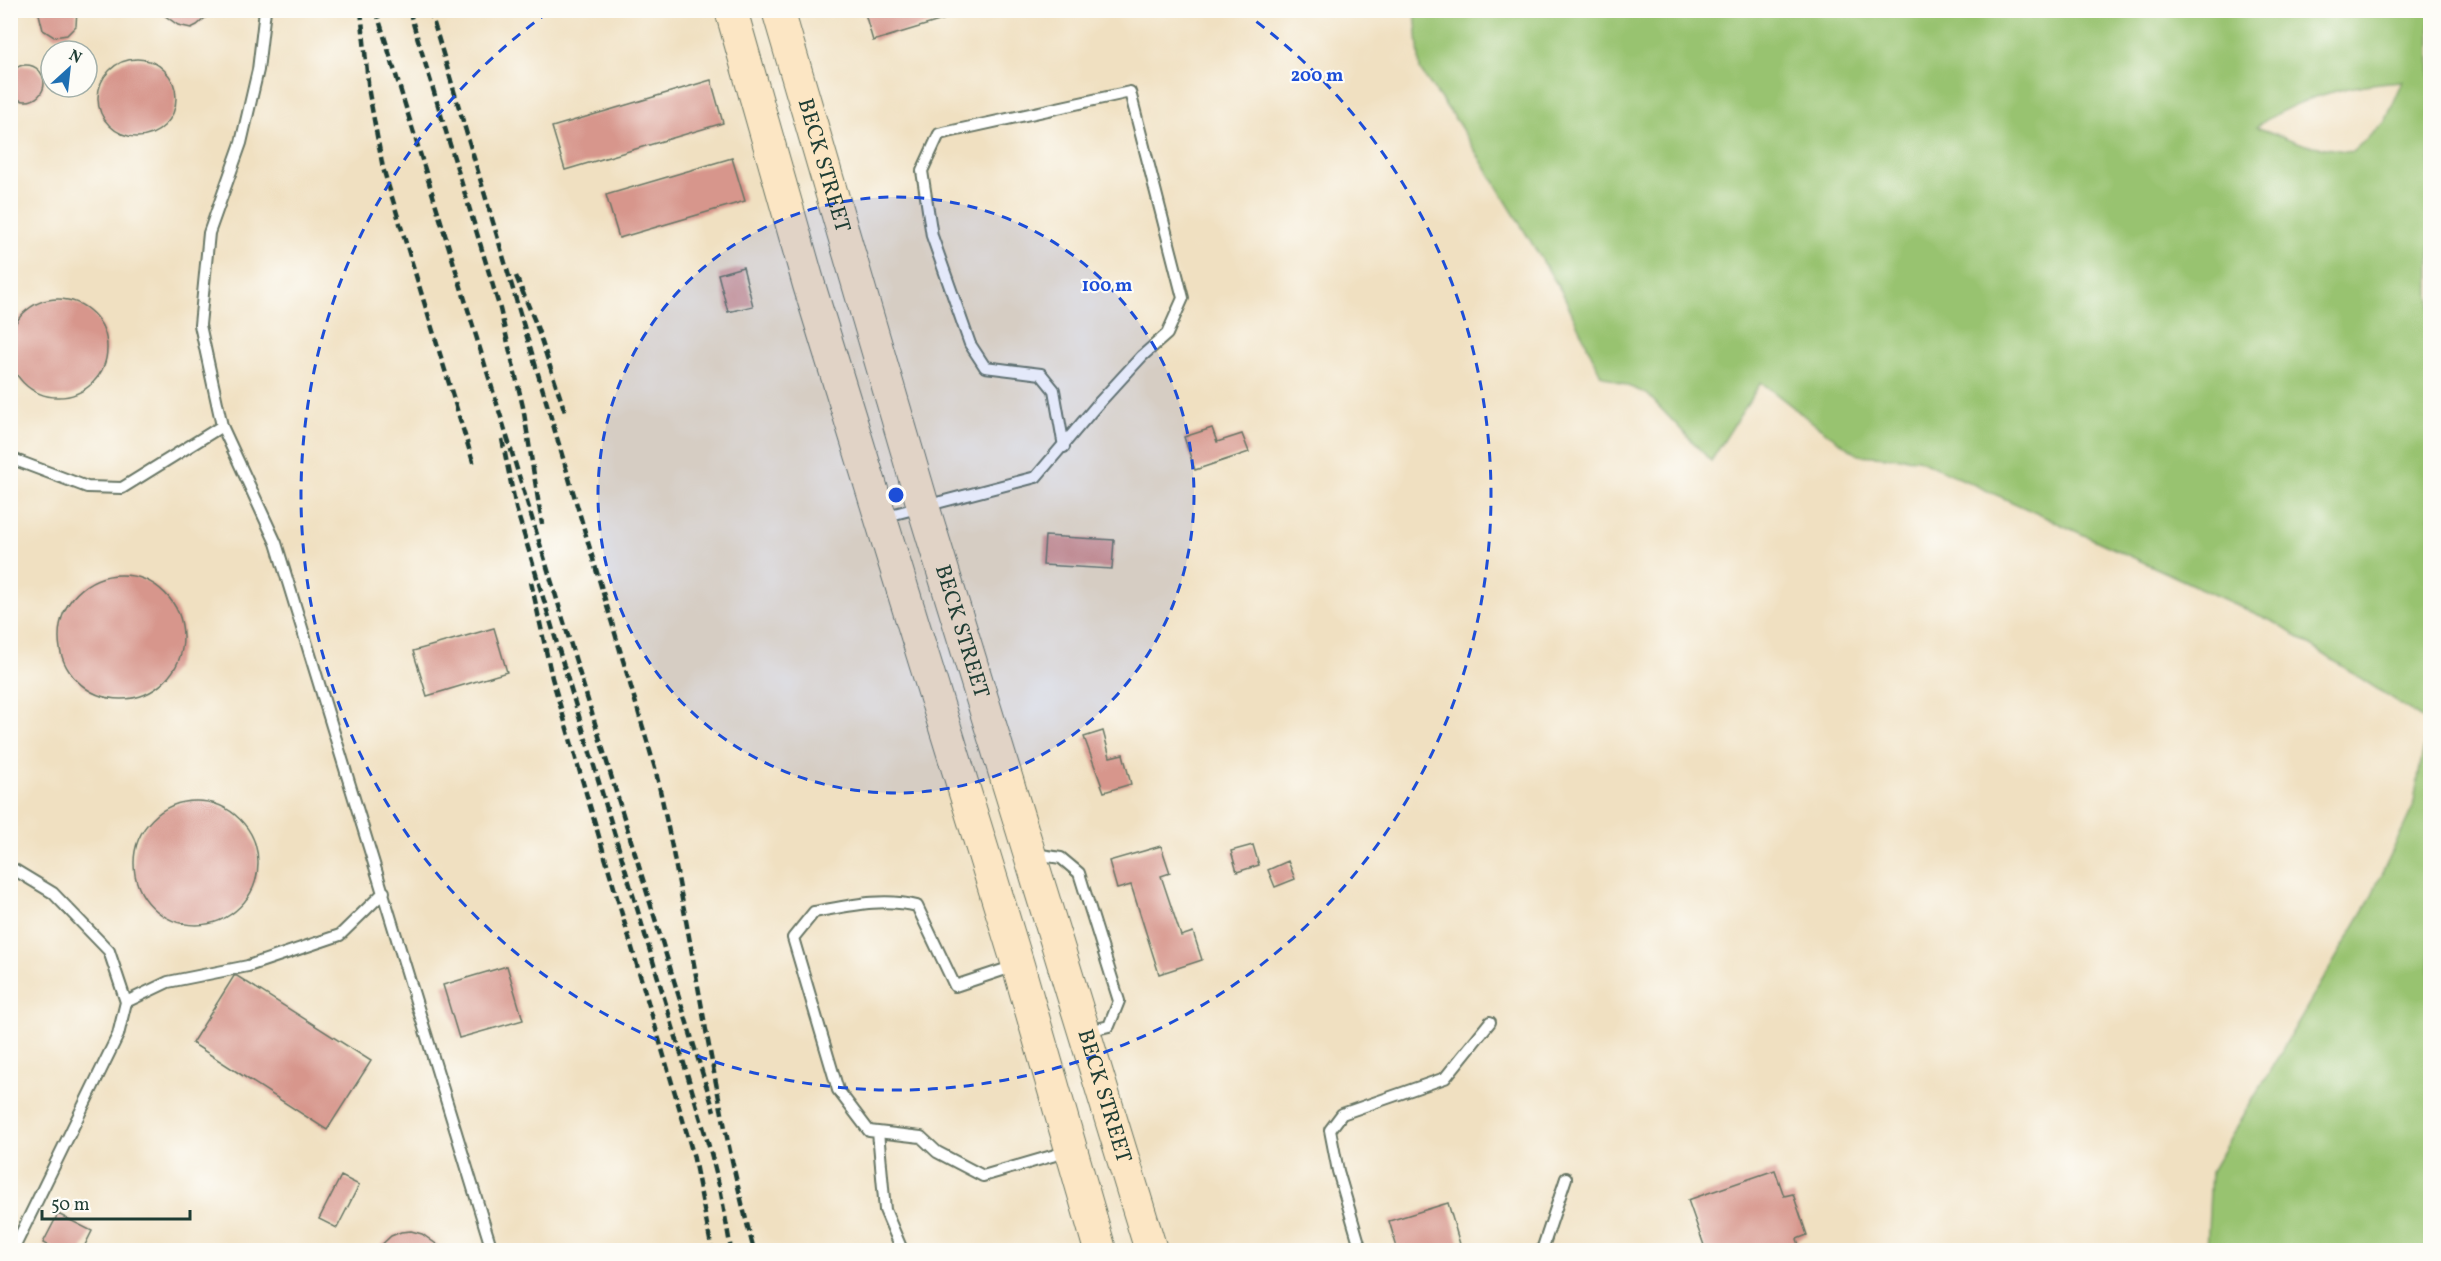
<svg xmlns="http://www.w3.org/2000/svg" width="2441" height="1261" font-family="Vollkorn,serif">
<style>
.green{fill:#98c370;stroke:#5c8052;stroke-width:1.5;fill-rule:evenodd}
.building{fill:#d7968c}
.lines{fill:none;stroke-linecap:round;stroke-linejoin:round}
.service-casing{stroke:#687665;stroke-width:14}
.secondary-casing{stroke:#687665;stroke-width:34}
.service{stroke:#fff;stroke-width:10}
.secondary{stroke:#fce6c4;stroke-width:32}
.rail{stroke:#1f3d34;stroke-width:4.5;stroke-dasharray:9 4.5;stroke-linecap:butt}
.ring{fill:none;stroke:#1d4ed8;stroke-width:3;stroke-dasharray:10 8}
.labels{text-anchor:middle;dominant-baseline:central;stroke-width:4.5;stroke-linejoin:round;paint-order:stroke}
.street-label{font-size:22px;fill:#1f3d34;stroke:#fdfcf7}
.centre{fill:#1d4ed8;stroke:#fdfcf7;stroke-width:3}
.ring-label{font-size:18px;text-anchor:middle;font-weight:bold;fill:#1d4ed8;stroke:#fdfcf7;stroke-width:4.5;stroke-linejoin:round;paint-order:stroke}
</style>
<rect width="100%" height="100%" fill="#fdfcf7"/>
<filter id="ink" filterUnits="userSpaceOnUse"><feTurbulence type="fractalNoise" baseFrequency=".0167" numOctaves="2"/><feDisplacementMap in="SourceGraphic" scale="12" xChannelSelector="R" yChannelSelector="G"/><feConvolveMatrix kernelMatrix="1 2 1 2 8 2 1 2 1" color-interpolation-filters="sRGB"/></filter>
<filter id="wash" filterUnits="userSpaceOnUse"><feTurbulence type="fractalNoise" baseFrequency=".008" numOctaves="4" result="noise"/><feDisplacementMap in="SourceGraphic" scale="24" xChannelSelector="R" yChannelSelector="G"/><feGaussianBlur stdDeviation="1.35" result="paint"/><feColorMatrix in="noise" values="0 0 0 0 0 0 0 0 0 0 0 0 0 0 0 0 0 1.4 0 .05"/><feComposite in="paint" operator="in"/></filter>
<g filter="url(#wash)">
<rect width="100%" height="100%" fill="#f0e0c1"/>
<!-- green -->
<path class="green" d="M 1415,11 L 2430,11 L 2430,1250 L 2207,1250 L 2211,1171 L 2367,905 L 2413,807 L 2428,722 L 2276,623 L 1918,459 L 1858,455 L 1812,422 L 1761,382 L 1711,461 L 1647,394 L 1601,375 L 1563,294 L 1458,123 L 1420,70 ZM 2403,81 L 2385,122 L 2352,152 L 2306,145 L 2256,127 C 2298,97 2352,84 2403,81 Z"/>
<g id="blocks">
<!-- building -->
<path class="building" d="M 38,10 L 77,10 L 76,26 L 67,35 L 54,37 L 43,30 Z
M 157,10 L 214,10 L 197,25 L 191,28 L 178,25 Z
M 864,10 L 959,10 L 959,15 L 873,41 Z
M98 98a39 39 0 1 1 78 0a39 39 0 1 1-78 0Z
M8 83a18 18 0 1 1 36 0a18 18 0 1 1-36 0Z
M 711,80 L 723,123 L 565,170 L 552,127 Z
M 732,158 L 745,201 L 619,238 L 606,195 Z
M 743,267 L 753,306 L 728,312 L 718,274 Z
M9 348a49 49 0 1 1 98 0a49 49 0 1 1-98 0Z
M 1212,428 L 1217,442 L 1242,434 L 1249,452 L 1195,470 L 1184,437 Z
M 1045,536 L 1114,540 L 1112,569 L 1043,565 Z
M59 637a62 62 0 1 1 124 0a62 62 0 1 1-124 0Z
M 494,628 L 507,672 L 427,696 L 413,651 Z
M 1103,731 L 1110,757 L 1123,754 L 1131,784 L 1104,792 L 1084,737 Z
M134 863a62 62 0 1 1 124 0a62 62 0 1 1-124 0Z
M 1253,845 L 1259,865 L 1237,872 L 1231,851 Z
M 1161,846 L 1170,873 L 1161,876 L 1181,936 L 1193,932 L 1202,960 L 1159,974 L 1131,885 L 1117,889 L 1109,861 Z
M 1288,861 L 1295,879 L 1275,887 L 1268,870 Z
M 507,966 L 523,1020 L 459,1038 L 443,985 Z
M 234,976 L 237,976 L 371,1061 L 327,1130 L 192,1043 Z
M 1775,1170 L 1784,1196 L 1793,1194 L 1807,1235 L 1797,1239 L 1801,1251 L 1706,1251 L 1688,1200 Z
M 341,1176 L 359,1185 L 337,1228 L 319,1219 Z
M 1448,1203 L 1462,1251 L 1398,1251 L 1389,1221 Z
M 58,1214 L 92,1231 L 82,1251 L 57,1251 L 43,1243 Z
M 411,1231 L 422,1234 L 446,1251 L 375,1251 L 391,1236 L 401,1232 Z"/>
</g>
</g>
<g filter="url(#ink)">
<use href="#blocks" fill-opacity="0" stroke="#687665" stroke-width="1.5"/>
<g class="lines">
<defs>
<path id="service" d="M 265,10 L 258,70 L 241,143 L 209,233 L 200,325 L 222,426 L 276,543 L 492,1250
M 10,458 L 87,487 L 122,488 L 222,426
M 883,517 L 1036,477 L 1097,405 L 1142,356 L 1167,334 L 1183,298 L 1130,92 L 939,134 L 922,171 L 932,236 L 970,344 L 985,367 L 1041,374 L 1054,390 L 1064,447
M 1034,854 L 1061,858 L 1079,873 L 1119,1001 L 1109,1026 L 1088,1031
M 10,867 L 53,893 L 109,951 L 126,1002 L 118,1035 L 13,1250
M 1015,966 L 955,986 L 917,906 C 882,897 848,906 814,912 L 793,938 L 838,1090 L 869,1131 L 921,1137 L 937,1152 L 983,1176 L 1069,1151
M 126,1002 L 168,982 L 248,966 L 340,935 L 384,892
M 878,1132 L 885,1210 L 902,1250
M 1361,1250 L 1338,1171 L 1330,1130 L 1342,1114 L 1445,1078 L 1490,1022
M 1542,1250 L 1566,1178"/>
<g id="secondary">
<path d="M 731,10 L 809,285 L 1018,965 L 1100,1250"/>
<path id="s1" d="M 778,10 L 923,506 L 1151,1250"/>
</g>
</defs>
<!-- service casing -->
<use href="#service" class="service-casing"/>
<!-- secondary casing -->
<use href="#secondary" class="secondary-casing"/>
<!-- service -->
<use href="#service" class="service"/>
<!-- secondary -->
<use href="#secondary" class="secondary"/>
<!-- rail -->
<path class="rail" d="M 361,10 L 369,93 L 383,168 L 474,465
M 376,10 L 714,1111
M 409,10 L 500,309 L 523,407 L 542,524
M 430,10 L 655,768 C 692,928 711,1092 754,1250
M 516,276 L 536,324 L 566,415
M 502,439 L 516,508 L 711,1153 L 721,1193 L 731,1250
M 531,582 L 552,678 L 693,1154 L 712,1250"/>
</g>
</g>
<!-- distance rings -->
<circle cx="896" cy="495" r="298" fill="#1d4ed8" fill-opacity=".12"/>
<g class="ring">
<circle cx="896" cy="495" r="298"/>
<path d="M1242 11A595 595 0 1 1 550 11"/>
</g>
<g class="labels">
<!-- street labels -->
<g class="street-label">
<text stroke="none"><textPath href="#s1" startOffset="162">BECK STREET</textPath></text>
<text stroke="none"><textPath href="#s1" startOffset="648">BECK STREET</textPath></text>
<text stroke="none"><textPath href="#s1" startOffset="1134">BECK STREET</textPath></text>
</g>
</g>
<circle cx="896" cy="495" r="9" class="centre"/>
<g class="ring-label">
<text x="1317" y="81">200 m</text>
<text x="1107" y="291">100 m</text>
</g>
<!-- margin -->
<rect width="2441" height="1261" fill="none" stroke="#fdfcf7" stroke-width="36"/>
<!-- north arrow -->
<g transform="translate(69 69) rotate(27)"><circle r="28" fill="#fdfcf7" stroke="#a4b0a9" stroke-width="1.5"/>
<path d="M0-4.5L10 22L0 15L-10 22Z" fill="#1f6fb2"/>
<text y="-9" font-size="16" font-weight="bold" text-anchor="middle" fill="#1f3d34">N</text>
</g>
<!-- scale -->
<path d="M42 1210v9h148v-9" fill="none" stroke="#1f3d34" stroke-width="3"/>
<text x="51" y="1210" font-size="18" fill="#1f3d34" stroke="#fdfcf7" stroke-width="4.5" paint-order="stroke">50 m</text>
</svg>
